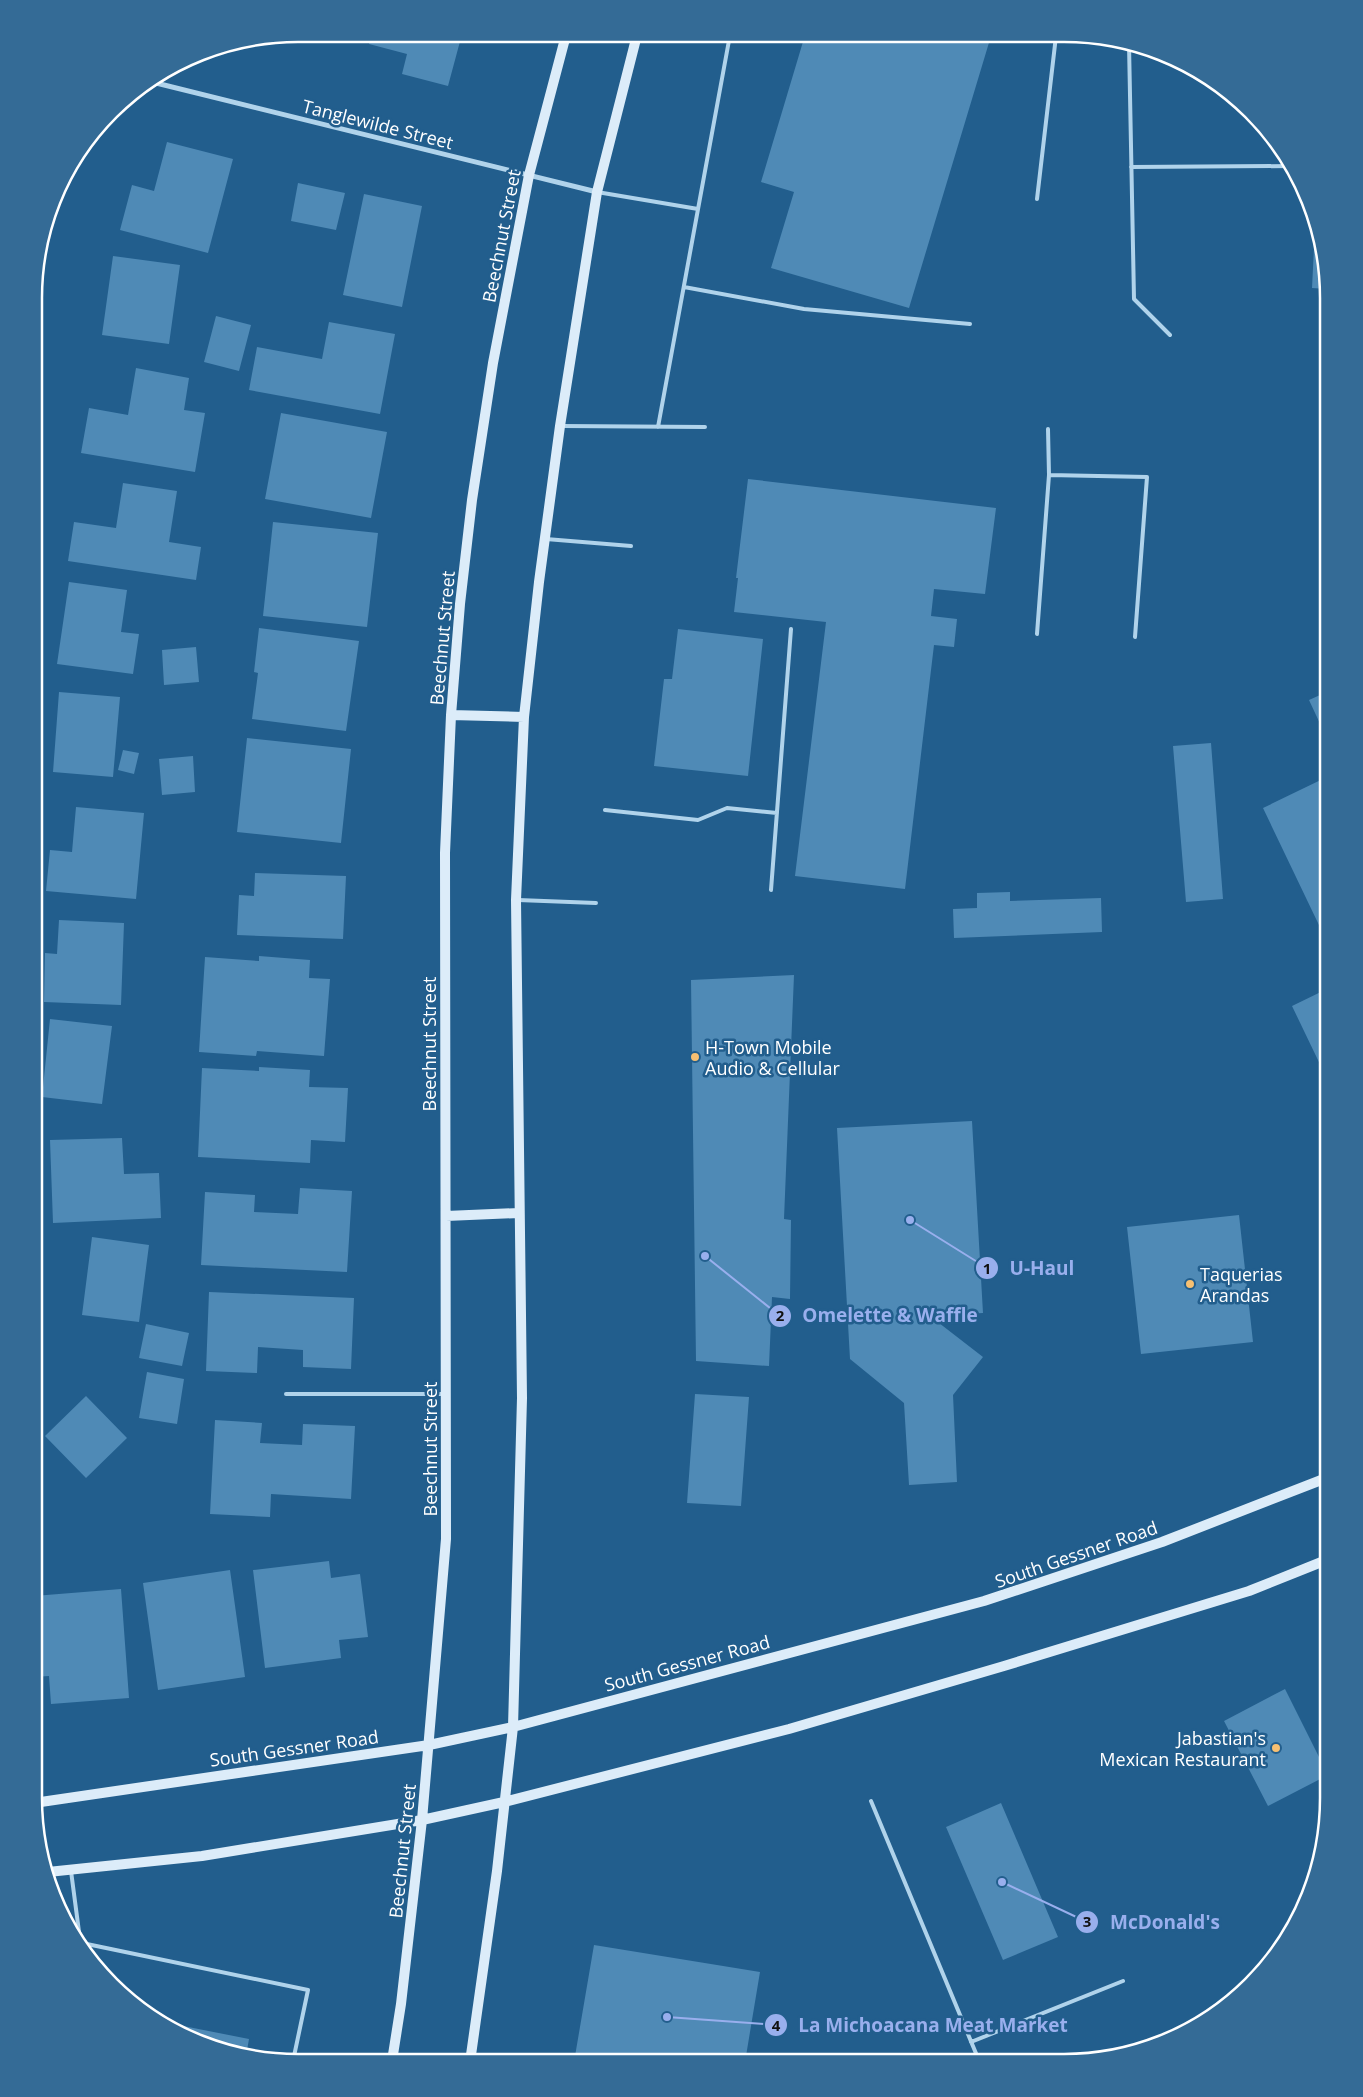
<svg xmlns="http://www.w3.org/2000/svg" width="1363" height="2097" font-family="'Open Sans',sans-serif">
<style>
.building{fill:#4f8ab6}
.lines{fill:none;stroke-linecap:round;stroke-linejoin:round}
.service{stroke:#b0d3eb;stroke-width:4}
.minor{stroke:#b0d3eb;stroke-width:5}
.secondary{stroke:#dcecf9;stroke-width:10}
.poi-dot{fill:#f7c072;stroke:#225e8d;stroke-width:2}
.labels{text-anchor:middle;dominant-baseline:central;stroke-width:5;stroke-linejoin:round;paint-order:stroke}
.street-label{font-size:18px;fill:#fff;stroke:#225e8d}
.poi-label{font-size:18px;fill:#fff;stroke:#225e8d;text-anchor:start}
.rim{fill:none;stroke:#fff;stroke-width:2.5}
.leader{fill:none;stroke:#99afed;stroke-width:2}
.callout-dot{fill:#99afed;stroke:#225e8d;stroke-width:2}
.mark-label{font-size:15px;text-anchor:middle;font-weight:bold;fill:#111}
.callout-label{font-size:19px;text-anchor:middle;font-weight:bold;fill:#99afed;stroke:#225e8d;stroke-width:5;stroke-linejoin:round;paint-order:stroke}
</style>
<rect width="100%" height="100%" fill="#225e8d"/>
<!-- building -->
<path class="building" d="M 372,34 L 462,34 L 448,86 L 402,74 L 407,54 L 369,44 Z
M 805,35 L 991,36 L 909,308 L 771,268 L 794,192 L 761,182 Z
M 167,142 L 233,159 L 208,253 L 120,230 L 132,185 L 154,191 Z
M 298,183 L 345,193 L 336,230 L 291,221 Z
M 364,194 L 422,206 L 402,307 L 343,295 Z
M 1315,228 L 1316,230 L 1327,289 L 1312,288 Z
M 113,256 L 180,265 L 169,344 L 102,335 Z
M 216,316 L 251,325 L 239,371 L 204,362 Z
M 329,322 L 395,334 L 380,414 L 249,390 L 257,347 L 322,359 Z
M 136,368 L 189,378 L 184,410 L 205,413 L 195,472 L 81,453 L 89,408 L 128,415 Z
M 281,413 L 387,432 L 371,518 L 265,499 Z
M 748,479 L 996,508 L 985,594 L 934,589 L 931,616 L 957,619 L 954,647 L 934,645 L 905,889 L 795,876 L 826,622 L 734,612 L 738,578 L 736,578 Z
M 123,483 L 177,491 L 169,542 L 201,547 L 196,580 L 68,561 L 74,522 L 116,528 Z
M 273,522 L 378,533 L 367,627 L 263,616 Z
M 69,582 L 127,590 L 121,632 L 139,634 L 133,674 L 57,664 Z
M 259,628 L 359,641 L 346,731 L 252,719 L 258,673 L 254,672 Z
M 678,629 L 763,639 L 748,776 L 654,766 L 664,679 L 672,679 Z
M 196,647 L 199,682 L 164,685 L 162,650 Z
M 1329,691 L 1329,743 L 1309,700 Z
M 59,692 L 120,697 L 113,777 L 53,772 Z
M 247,738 L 351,749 L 341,843 L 237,832 Z
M 1211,743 L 1223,899 L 1186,902 L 1173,746 Z
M 123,750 L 139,753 L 134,774 L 118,770 Z
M 193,756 L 195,792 L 162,795 L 159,759 Z
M 1329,776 L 1329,946 L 1263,808 Z
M 76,807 L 144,813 L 136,899 L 46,891 L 50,850 L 72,852 Z
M 255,873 L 346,876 L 343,939 L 237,935 L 239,895 L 254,896 Z
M 1010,892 L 1010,901 L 1101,898 L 1102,932 L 954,938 L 953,909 L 977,908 L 977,893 Z
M 59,920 L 124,923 L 121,1005 L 44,1002 L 45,953 L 57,954 Z
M 259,956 L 310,960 L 309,978 L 330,979 L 324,1056 L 257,1051 L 256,1056 L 199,1052 L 205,957 L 259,961 Z
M 794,975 L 784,1219 L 791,1220 L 790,1299 L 772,1297 L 769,1366 L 696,1361 L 691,980 Z
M 1329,988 L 1329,1083 L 1292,1006 Z
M 50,1019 L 112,1026 L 102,1104 L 42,1097 Z
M 259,1067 L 310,1070 L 309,1087 L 348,1088 L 345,1142 L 311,1140 L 310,1163 L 198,1157 L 202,1068 L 259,1071 Z
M 972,1121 L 983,1313 L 930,1316 L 983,1357 L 953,1395 L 957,1482 L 909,1485 L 904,1403 L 850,1359 L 837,1128 Z
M 122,1138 L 124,1174 L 159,1173 L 161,1218 L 53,1223 L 50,1140 Z
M 300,1188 L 352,1191 L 347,1272 L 201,1265 L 205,1192 L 255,1195 L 254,1212 L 298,1214 Z
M 1239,1215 L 1253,1342 L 1141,1354 L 1127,1227 Z
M 92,1237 L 149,1245 L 139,1322 L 82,1315 Z
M 209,1292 L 354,1298 L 351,1369 L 303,1367 L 303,1350 L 258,1347 L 257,1373 L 206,1371 Z
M 146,1324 L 189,1333 L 182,1366 L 139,1358 Z
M 147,1372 L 184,1379 L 177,1424 L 139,1418 Z
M 695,1394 L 749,1397 L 741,1506 L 687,1503 Z
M 86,1396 L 127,1438 L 86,1478 L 45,1436 Z
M 215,1420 L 262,1423 L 260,1443 L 302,1445 L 303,1424 L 355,1426 L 351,1499 L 271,1494 L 270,1517 L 210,1514 Z
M 329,1561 L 331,1578 L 360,1574 L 368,1637 L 339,1640 L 341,1658 L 265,1668 L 253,1570 Z
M 230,1570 L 245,1677 L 158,1690 L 143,1583 Z
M 121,1589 L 129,1698 L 51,1704 L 49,1676 L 34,1677 L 34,1596 Z
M 1285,1689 L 1328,1775 L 1268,1806 L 1224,1721 Z
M 1001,1803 L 1058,1937 L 1003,1960 L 946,1827 Z
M 594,1945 L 760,1972 L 745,2062 L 574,2062 Z
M 158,2021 L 249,2039 L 246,2056 L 197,2043 Z"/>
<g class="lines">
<!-- service -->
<path class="service" d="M 1129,44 L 1134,299 L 1170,335
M 1131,167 L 1291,166
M 597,192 L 698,209
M 1037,199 L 1056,36
M 684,287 L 804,309 L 970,324
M 562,426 L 705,427
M 658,427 L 730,35
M 1049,475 L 1147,477 L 1135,637
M 546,539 L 631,546
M 1037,634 L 1049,475 L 1048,429
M 605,810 L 698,820 L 727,808 L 777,813
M 771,890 L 791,629
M 518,900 L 596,903
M 286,1394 L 444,1394
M 871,1801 L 980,2063
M 71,1871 L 81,1947
M 82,1943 L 308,1990 L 293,2061
M 971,2042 L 1123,1981"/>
<!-- minor -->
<path class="minor" d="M 152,82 L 597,192
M 36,274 L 39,254"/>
<!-- secondary -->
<path class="secondary" d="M 451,715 L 524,717
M 446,1216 L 519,1213
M 34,1803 L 429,1745 L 513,1727 L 984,1601 L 1162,1542 L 1329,1477
M 48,1872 L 202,1856 L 422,1820 L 504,1802 L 789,1729 L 1004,1666 L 1249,1591 L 1329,1559
M 392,2061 L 401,2004 L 422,1820 L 446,1539 L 445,853 L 451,715 L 460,604 L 472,500 L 493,363 L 529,175 L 566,35
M 470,2062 L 497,1871 L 513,1727 L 522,1398 L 516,900 L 524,717 L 539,582 L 560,426 L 597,192 L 637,35"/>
</g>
<!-- markers -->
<g class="poi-dot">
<circle cx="695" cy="1057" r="5"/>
<circle cx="1190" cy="1284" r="5"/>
<circle cx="1276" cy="1748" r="5"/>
</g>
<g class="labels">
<!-- street labels -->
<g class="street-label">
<text transform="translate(378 124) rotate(14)">Tanglewilde Street</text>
<text transform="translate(501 236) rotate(-79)">Beechnut Street</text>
<text transform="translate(442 638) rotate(-85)">Beechnut Street</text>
<text transform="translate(429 1044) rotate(-90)">Beechnut Street</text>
<text transform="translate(430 1449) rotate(-90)">Beechnut Street</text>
<text transform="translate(1076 1554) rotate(-19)">South Gessner Road</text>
<text transform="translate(687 1663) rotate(-15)">South Gessner Road</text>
<text transform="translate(294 1748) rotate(-8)">South Gessner Road</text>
<text transform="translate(402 1851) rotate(-84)">Beechnut Street</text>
</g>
<!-- poi labels -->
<g class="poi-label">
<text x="705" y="1047">H-Town Mobile<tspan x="705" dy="21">Audio &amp; Cellular</tspan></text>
<text x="1200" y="1274">Taquerias<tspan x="1200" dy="21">Arandas</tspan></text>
<text x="1266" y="1738" text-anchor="end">Jabastian's<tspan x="1266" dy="21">Mexican Restaurant</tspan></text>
</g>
</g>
<!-- crop -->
<path d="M0 0H1363V2097H0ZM298 42H1064A256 256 0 0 1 1320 298V1798A256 256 0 0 1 1064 2054H298A256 256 0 0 1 42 1798V298A256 256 0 0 1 298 42Z" fill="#346b96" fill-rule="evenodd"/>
<path class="rim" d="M298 42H1064A256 256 0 0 1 1320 298V1798A256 256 0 0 1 1064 2054H298A256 256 0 0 1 42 1798V298A256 256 0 0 1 298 42Z"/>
<!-- callouts -->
<path class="leader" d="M910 1220L987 1268M705 1256L780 1316M1002 1882L1087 1922M667 2017L776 2025"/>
<g class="callout-dot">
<circle cx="910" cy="1220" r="5"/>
<circle cx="705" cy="1256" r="5"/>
<circle cx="1002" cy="1882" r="5"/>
<circle cx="667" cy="2017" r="5"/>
<circle cx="987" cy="1268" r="12"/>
<circle cx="780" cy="1316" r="12"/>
<circle cx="1087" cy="1922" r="12"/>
<circle cx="776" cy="2025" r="12"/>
</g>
<g class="mark-label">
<text x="987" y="1274">1</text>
<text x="780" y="1321">2</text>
<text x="1087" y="1927">3</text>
<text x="776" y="2031">4</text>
</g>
<g class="callout-label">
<text x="1042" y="1275">U-Haul</text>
<text x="890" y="1322">Omelette &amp; Waffle</text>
<text x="1165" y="1929">McDonald's</text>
<text x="933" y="2032">La Michoacana Meat Market</text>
</g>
</svg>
